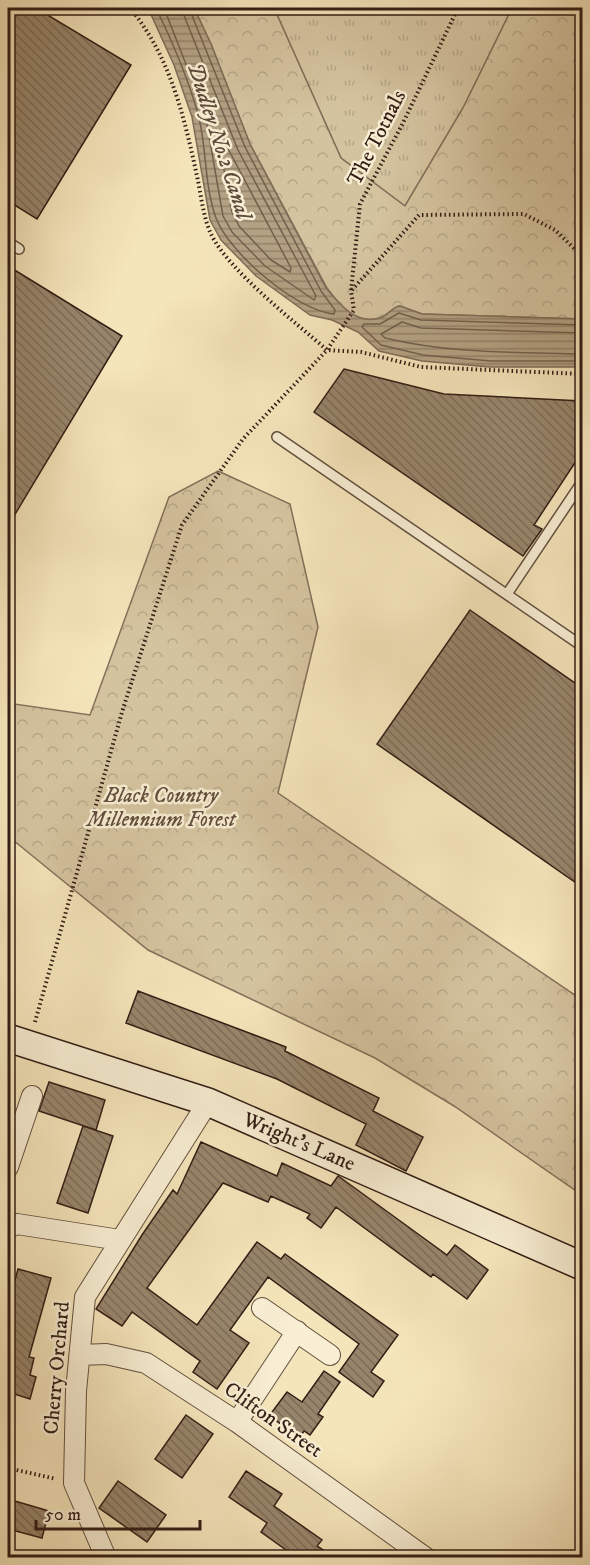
<svg xmlns="http://www.w3.org/2000/svg" width="590" height="1565" font-family="'IM FELL DW Pica',serif">
<style>
.grass{fill:url(#grass-tufts);stroke:#83705a;stroke-width:1.5}
.forest{fill:url(#forest-crowns);stroke:#83705a;stroke-width:1.5}
.water{fill:url(#water-rules);stroke:#7f6c57;stroke-width:1.5}
.lines{fill:none;stroke-linecap:round;stroke-linejoin:round}
.shore{stroke:#725f4c;stroke-width:1.5}
.building{fill:url(#building-back-hatch);stroke:#321d15;stroke-width:1.5}
.lane-casing{stroke:#634f3e;stroke-width:12}
.street-casing{stroke:#634f3e;stroke-width:22}
.secondary-casing{stroke:#321d15;stroke-width:30}
.path{stroke:#321d15;stroke-width:4;stroke-dasharray:1.5 3;stroke-linecap:butt}
.lane{stroke:#f8eed3;stroke-width:9}
.street{stroke:#f8eed3;stroke-width:20}
.secondary{stroke:#f8eed3;stroke-width:27}
.labels{text-anchor:middle;dominant-baseline:central;stroke-width:5;stroke-linejoin:round;paint-order:stroke}
.street-label{font-size:21px;fill:#321d15;stroke:#f8eed3}
.park-label{font-size:21px;font-style:italic;fill:#634f3e;stroke:#f8eed3}
.water-label{font-size:22px;font-style:italic;fill:#5f4b3c;stroke:#f8eed3}
</style>
<defs>
<pattern id="grass-tufts" width="24" height="20" patternUnits="userSpaceOnUse" patternTransform="scale(1.5)"><rect width="24" height="20" fill="#d4c39f"/><path d="M3 7l-1-3M5 7V3M7 7l1-3M15 17l-1-3M17 17v-4M19 17l1-3" fill="none" stroke="#b6a788"/></pattern>
<pattern id="forest-crowns" width="20" height="18" patternUnits="userSpaceOnUse" patternTransform="scale(1.5)"><rect width="20" height="18" fill="#d4c39f"/><path d="M2 6a3 3 0 1 1 6 0M12 15a3 3 0 1 1 6 0" fill="none" stroke="#b6a788"/></pattern>
<pattern id="water-rules" width="6" height="5" patternUnits="userSpaceOnUse" patternTransform="scale(1.5)"><rect width="6" height="5" fill="#b3a183"/><path d="M0 2.5h6" fill="none" stroke="#92836a"/></pattern>
<pattern id="building-back-hatch" width="6" height="6" patternUnits="userSpaceOnUse" patternTransform="scale(1.5)"><rect width="6" height="6" fill="#97856b"/><path d="M-1 5l2 2M0 0l6 6M5-1l2 2" fill="none" stroke="#7c6c57"/></pattern>
</defs>
<rect width="100%" height="100%" fill="#f5e5bb"/>
<filter id="stains"><feTurbulence type="fractalNoise" baseFrequency=".00333" numOctaves="4"/><feColorMatrix values="0 0 0 0 .2 0 0 0 0 .09 0 0 0 0 .02 0 0 0 .5 -.17"/></filter>
<radialGradient id="worn" r=".72"><stop offset=".6" stop-color="#630" stop-opacity="0"/><stop offset="1" stop-color="#630" stop-opacity=".3"/></radialGradient>
<!-- grass -->
<path class="grass" d="M 274,8 L 512,8 L 463,108 L 405,206 L 341,158 Z"/>
<!-- forest -->
<path class="forest" d="M 194,8 L 274,8 L 341,158 L 405,206 L 463,108 L 512,8 L 582,8 L 582,319 L 422,314 L 400,306 C 392,307 389,315 380,318 C 356,325 340,306 327,288 L 250,144 L 211,44 Z
M 218,471 L 290,504 L 318,627 L 278,793 L 582,1000 L 582,1195 L 454,1106 L 375,1058 L 148,950 L 8,836 L 8,703 L 90,715 L 169,497 Z"/>
<!-- water -->
<path class="water" d="M 148,8 L 194,8 L 211,44 L 250,144 L 326,288 C 340,305 356,325 380,318 C 389,315 392,307 400,306 L 422,314 L 582,319 L 582,367 L 490,367 L 422,361 L 379,351 L 358,332 L 332,320 L 310,315 L 256,276 L 221,240 L 210,220 L 192,117 L 174,65 Z"/>
<g class="lines">
<!-- shore -->
<path class="shore" d="M 156,8 C 172,41 188,78 198,114 C 207,148 204,185 216,218 C 229,253 297,311 334,314 L 335,310 L 321,291 L 245,147 L 189,8
M 164,8 L 205,113 L 223,216 L 232,232 L 265,266 L 314,300 L 316,296 L 238,150 L 181,8
M 221,140 L 224,141 L 291,268 L 290,272 L 271,260 L 239,226 L 232,212 L 219,143 Z
M 582,325 L 421,320 L 399,313 L 380,324 L 364,324 L 362,327 L 381,345 L 423,355 L 491,361 L 582,361
M 582,333 L 421,328 L 402,322 L 381,334 L 385,338 C 451,354 516,352 582,354"/>
</g>
<!-- building -->
<path class="building" d="M 8,8 L 36,8 L 131,65 L 37,219 L 8,201 Z
M 8,266 L 122,336 L 8,526 Z
M 344,369 L 444,394 L 582,401 L 582,452 L 534,525 L 542,529 L 523,556 L 314,412 Z
M 470,610 L 582,688 L 582,887 L 377,744 Z
M 138,991 L 286,1047 L 285,1051 L 379,1098 L 373,1111 L 423,1137 L 406,1171 L 356,1145 L 366,1124 L 277,1079 L 126,1023 Z
M 49,1082 L 105,1100 L 96,1130 L 39,1111 Z
M 83,1126 L 113,1136 L 88,1213 L 57,1203 Z
M 201,1142 L 277,1176 L 282,1163 L 331,1186 L 338,1176 L 341,1178 L 447,1255 L 455,1245 L 488,1270 L 467,1299 L 433,1274 L 431,1277 L 336,1207 L 321,1228 L 307,1218 L 310,1214 L 271,1196 L 268,1202 L 223,1183 L 147,1288 L 197,1325 L 257,1242 L 281,1259 L 285,1254 L 398,1335 L 371,1372 L 384,1381 L 373,1397 L 339,1372 L 359,1344 L 268,1277 L 230,1330 L 249,1343 L 217,1389 L 193,1372 L 200,1361 L 132,1312 L 122,1326 L 96,1309 L 142,1235 L 173,1190 L 177,1194 Z
M 18,1269 L 51,1278 L 29,1357 L 34,1358 L 30,1375 L 36,1377 L 30,1399 L 8,1392 L 8,1306 Z
M 324,1371 L 340,1382 L 318,1414 L 323,1417 L 310,1435 L 304,1431 L 300,1437 L 269,1416 L 287,1392 L 302,1402 Z
M 186,1415 L 213,1434 L 182,1478 L 155,1459 Z
M 246,1471 L 282,1494 L 274,1506 L 322,1540 L 317,1546 L 334,1557 L 296,1557 L 261,1532 L 267,1523 L 229,1497 Z
M 118,1481 L 166,1515 L 147,1542 L 99,1508 Z
M 8,1499 L 49,1511 L 42,1538 L 8,1529 Z"/>
<g class="lines">
<defs>
<path id="lane" d="M 8,242 L 19,249
M 277,437 L 582,646
M 507,594 L 582,482"/>
<path id="street" d="M 8,1167 L 32,1096
M 8,1228 L 17,1224 L 120,1240
M 262,1308 L 330,1355
M 80,1355 L 106,1354 L 146,1363 L 237,1422 L 426,1558
M 237,1422 L 297,1331
M 106,1558 L 74,1483 L 76,1391 L 85,1297 L 208,1102"/>
<path id="secondary" d="M 8,1038 L 208,1102 L 582,1266"/>
</defs>
<!-- lane casing -->
<use href="#lane" class="lane-casing"/>
<!-- street casing -->
<use href="#street" class="street-casing"/>
<!-- secondary casing -->
<use href="#secondary" class="secondary-casing"/>
<!-- path -->
<path class="path" d="M 130,8 C 170,56 184,116 197,176 C 201,194 203,217 211,234 C 228,270 295,322 327,350 L 361,352 L 421,367 L 582,374
M 578,8 L 578,48 L 582,72
M 352,290 L 419,215 L 524,214 L 555,230 L 582,256
M 35,1022 L 122,712 L 182,525 L 243,439 L 327,350 L 354,310 L 351,291 L 360,204 L 403,123 L 458,8
M 8,1468 L 56,1479"/>
<!-- lane -->
<use href="#lane" class="lane"/>
<!-- street -->
<use href="#street" class="street"/>
<!-- secondary -->
<use href="#secondary" class="secondary"/>
</g>
<g class="labels">
<!-- street labels -->
<g class="street-label">
<text transform="translate(377 138) rotate(-63)">The Totnals</text>
<text transform="translate(299 1142) rotate(23)">Wright's Lane</text>
<text transform="translate(57 1368) rotate(-85)">Cherry Orchard</text>
<text transform="translate(273 1420) rotate(35)">Clifton Street</text>
</g>
<!-- park labels -->
<g class="park-label">
<text x="161" y="796">Black Country<tspan x="161" dy="24">Millennium Forest</tspan></text>
</g>
<!-- water labels -->
<g class="water-label">
<text transform="translate(219 141) rotate(72)">Dudley No.2 Canal</text>
</g>
</g>
<!-- margin -->
<rect width="590" height="1565" fill="none" stroke="#f5e5bb" stroke-width="30"/>
<rect x="9" y="9" width="572" height="1547" fill="none" stroke="#321d15" stroke-width="3"/>
<rect x="15" y="15" width="560" height="1535" fill="none" stroke="#321d15" stroke-width="1.5"/>
<!-- scale -->
<path d="M36 1520v9h164v-9" fill="none" stroke="#321d15" stroke-width="3"/>
<text x="45" y="1520" font-size="18" fill="#321d15" stroke="#f8eed3" stroke-width="4.5" paint-order="stroke">50 m</text>
<rect width="100%" height="100%" filter="url(#stains)"/>
<rect width="100%" height="100%" fill="url(#worn)"/>
</svg>
